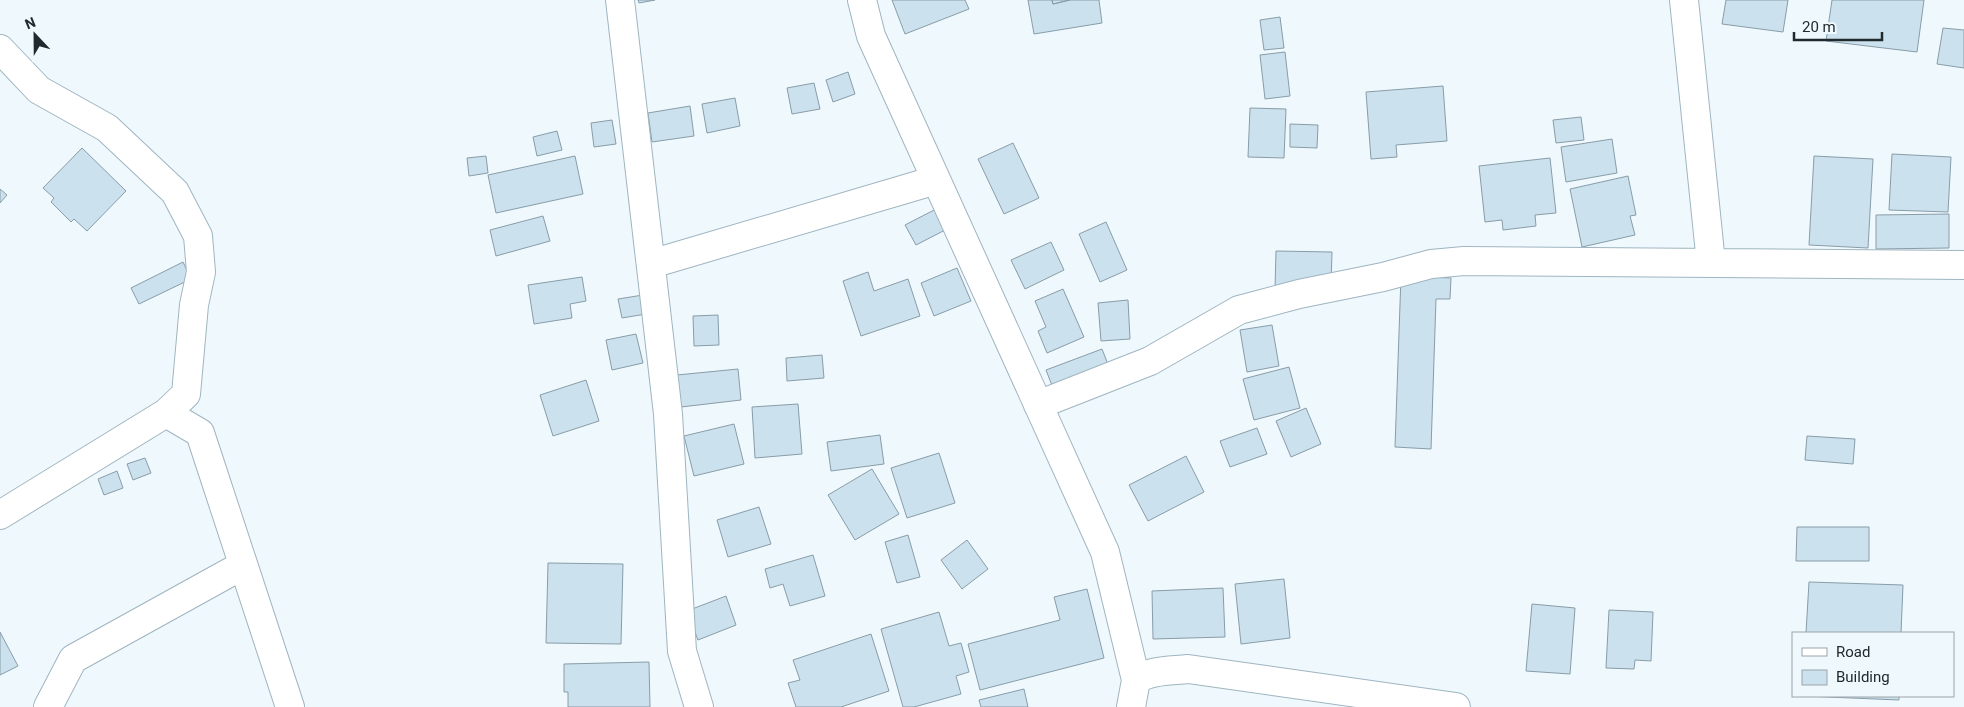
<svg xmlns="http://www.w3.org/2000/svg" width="1964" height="707" font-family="Roboto,sans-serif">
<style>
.building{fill:#cbe1ed;stroke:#889da8}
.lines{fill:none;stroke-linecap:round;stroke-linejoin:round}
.minor-casing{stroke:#9fb5c0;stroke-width:30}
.minor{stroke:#fff;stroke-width:28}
</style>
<rect width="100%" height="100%" fill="#eff8fd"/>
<!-- building -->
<path class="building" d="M 638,0 L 655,0 L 639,3 Z
M 892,0 L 965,0 L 969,9 L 905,34 Z
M 1028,0 L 1052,0 L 1053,4 L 1070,0 L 1099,0 L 1102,23 L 1034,34 Z
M 1052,0 L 1070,0 L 1053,4 Z
M 1726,0 L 1788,0 L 1783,32 L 1722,24 Z
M 1832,0 L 1924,0 L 1917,52 L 1826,41 Z
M 1280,17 L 1284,48 L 1264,50 L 1260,20 Z
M 1943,28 L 1964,30 L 1964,68 L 1937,64 Z
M 1285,52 L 1290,96 L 1265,99 L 1260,55 Z
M 848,72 L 855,94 L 833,102 L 826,80 Z
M 814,83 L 820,109 L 792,114 L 787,88 Z
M 1443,86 L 1447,141 L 1396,145 L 1397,157 L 1371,159 L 1366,92 Z
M 735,98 L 740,126 L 707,133 L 702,104 Z
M 690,106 L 694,136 L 652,142 L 648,113 Z
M 1250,108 L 1286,109 L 1284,158 L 1248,157 Z
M 1581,117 L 1584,140 L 1556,143 L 1553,120 Z
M 612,120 L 616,144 L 594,147 L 591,123 Z
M 1290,124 L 1318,125 L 1317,148 L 1290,147 Z
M 557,131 L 562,150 L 537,156 L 533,137 Z
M 1612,139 L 1617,173 L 1566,182 L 1561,147 Z
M 1013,143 L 1039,198 L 1004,214 L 978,159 Z
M 82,148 L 126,191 L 87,231 L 74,219 L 71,222 L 51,202 L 54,198 L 43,188 Z
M 1892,154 L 1951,157 L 1948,212 L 1889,210 Z
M 486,156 L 488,173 L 469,176 L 467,158 Z
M 575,156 L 583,194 L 496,213 L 488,175 Z
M 1814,156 L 1873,159 L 1868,248 L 1809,245 Z
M 1550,158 L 1556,213 L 1535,215 L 1536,226 L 1503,230 L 1502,220 L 1485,222 L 1479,166 Z
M 1628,176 L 1636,215 L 1630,216 L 1635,235 L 1582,247 L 1570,189 Z
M 0,189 L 7,195 L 0,203 Z
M 938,208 L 949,228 L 916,245 L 905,225 Z
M 1949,214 L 1949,248 L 1876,249 L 1876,215 Z
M 543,216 L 550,241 L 496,256 L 490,230 Z
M 1106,222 L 1127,270 L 1100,282 L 1079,234 Z
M 1051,242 L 1064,270 L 1025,289 L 1011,260 Z
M 1276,251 L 1332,252 L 1331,285 L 1275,290 Z
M 183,262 L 191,279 L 139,304 L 131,288 Z
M 957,268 L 971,301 L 934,316 L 921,283 Z
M 868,272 L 874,291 L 908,279 L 920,316 L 861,336 L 843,281 Z
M 1401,276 L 1451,278 L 1450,299 L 1436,299 L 1431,449 L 1395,447 Z
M 582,277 L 586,301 L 570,304 L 572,318 L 534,324 L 528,285 Z
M 1063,289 L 1084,337 L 1047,353 L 1038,331 L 1046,327 L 1035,301 Z
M 643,295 L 646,314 L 622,318 L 618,299 Z
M 1128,300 L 1130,339 L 1101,341 L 1098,303 Z
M 718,315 L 719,345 L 694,346 L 693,316 Z
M 1272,325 L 1279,366 L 1247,372 L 1240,330 Z
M 636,334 L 643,363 L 612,370 L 606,340 Z
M 1102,349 L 1109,367 L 1053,388 L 1046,370 Z
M 822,355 L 824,378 L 787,381 L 786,358 Z
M 1289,367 L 1300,408 L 1254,420 L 1243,379 Z
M 738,369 L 741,400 L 681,407 L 677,375 Z
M 586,380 L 599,421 L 553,436 L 540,395 Z
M 798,404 L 802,454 L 755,458 L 752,407 Z
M 1306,408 L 1321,444 L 1291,457 L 1276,421 Z
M 734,424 L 744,464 L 694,476 L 684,436 Z
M 1257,428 L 1267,454 L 1230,467 L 1220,441 Z
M 880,435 L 884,464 L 831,471 L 827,442 Z
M 1807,436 L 1855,439 L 1853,464 L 1805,460 Z
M 939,453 L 955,503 L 907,518 L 891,468 Z
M 1186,456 L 1204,492 L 1148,521 L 1129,485 Z
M 145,458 L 151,473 L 133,480 L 127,464 Z
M 872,469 L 899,514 L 855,540 L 828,495 Z
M 117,471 L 123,488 L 104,495 L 98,479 Z
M 759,507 L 771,544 L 728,557 L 717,520 Z
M 1797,527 L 1869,527 L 1869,561 L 1796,561 Z
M 908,535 L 920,577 L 897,583 L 885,542 Z
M 967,540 L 988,569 L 962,589 L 941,560 Z
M 813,555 L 825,596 L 790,606 L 783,584 L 770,588 L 765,569 Z
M 548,563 L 623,564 L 621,644 L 546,643 Z
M 1284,579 L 1290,638 L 1241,644 L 1235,584 Z
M 1809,582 L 1903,585 L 1901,633 L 1806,633 Z
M 1223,588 L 1225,637 L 1153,639 L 1152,591 Z
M 1087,589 L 1104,658 L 980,690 L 968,644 L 1060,620 L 1054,597 Z
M 726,596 L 736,625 L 698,640 L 687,611 Z
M 1532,604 L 1575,608 L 1570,674 L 1526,671 Z
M 1609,610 L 1653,612 L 1651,661 L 1635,660 L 1634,669 L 1606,668 Z
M 939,612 L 949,646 L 961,643 L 969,672 L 956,676 L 961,694 L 914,707 L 903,707 L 881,629 Z
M 0,632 L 18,666 L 0,675 Z
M 871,634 L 889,691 L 841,707 L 796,707 L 788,683 L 800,680 L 793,660 Z
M 649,662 L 650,707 L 568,707 L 568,692 L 564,692 L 564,664 Z
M 1024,689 L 1028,707 L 981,707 L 979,700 Z
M 1804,696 L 1899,696 L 1899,700 Z"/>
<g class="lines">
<defs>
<path id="minor" d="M 620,0 L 668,414 L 682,651 L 699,707
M 862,0 L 871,36 L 1105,552 L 1136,680 L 1131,707
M 1684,0 L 1711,263
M 0,49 L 39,90 L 107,128 L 175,192 L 198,236 L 201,272 L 194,305 L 186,394 L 166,413
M 651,264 L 936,180
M 1038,405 L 1150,361 L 1239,310 L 1299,294 L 1383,277 L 1431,264 L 1464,261 L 1964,265
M 0,515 L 166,413 L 200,433 L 290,707
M 1136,680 C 1150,670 1171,671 1188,669 L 1456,707
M 48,707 L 73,659 L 243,565"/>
</defs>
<!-- minor casing -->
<use href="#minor" class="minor-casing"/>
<!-- minor -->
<use href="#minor" class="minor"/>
</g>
<!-- legend -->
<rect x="1792" y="632" width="162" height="65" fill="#eff8fd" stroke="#9ca5aa"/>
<rect x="1802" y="648" width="25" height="8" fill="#ffffff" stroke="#9ca5aa"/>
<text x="1836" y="657" font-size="15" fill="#20292d">Road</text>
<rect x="1802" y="670" width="25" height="15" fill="#cbe1ed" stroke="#9ca5aa"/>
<text x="1836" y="682" font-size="15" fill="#20292d">Building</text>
<!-- north arrow -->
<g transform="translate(35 35) rotate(338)" stroke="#eff8fd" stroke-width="4" paint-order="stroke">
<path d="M0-4L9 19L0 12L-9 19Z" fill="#20292d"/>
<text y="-8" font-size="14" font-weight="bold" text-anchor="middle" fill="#20292d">N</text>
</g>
<!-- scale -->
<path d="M1794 32v8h88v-8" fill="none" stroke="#20292d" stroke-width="2.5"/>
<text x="1802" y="32" font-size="15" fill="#20292d" stroke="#eff8fd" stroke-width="4" paint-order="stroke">20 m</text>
</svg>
